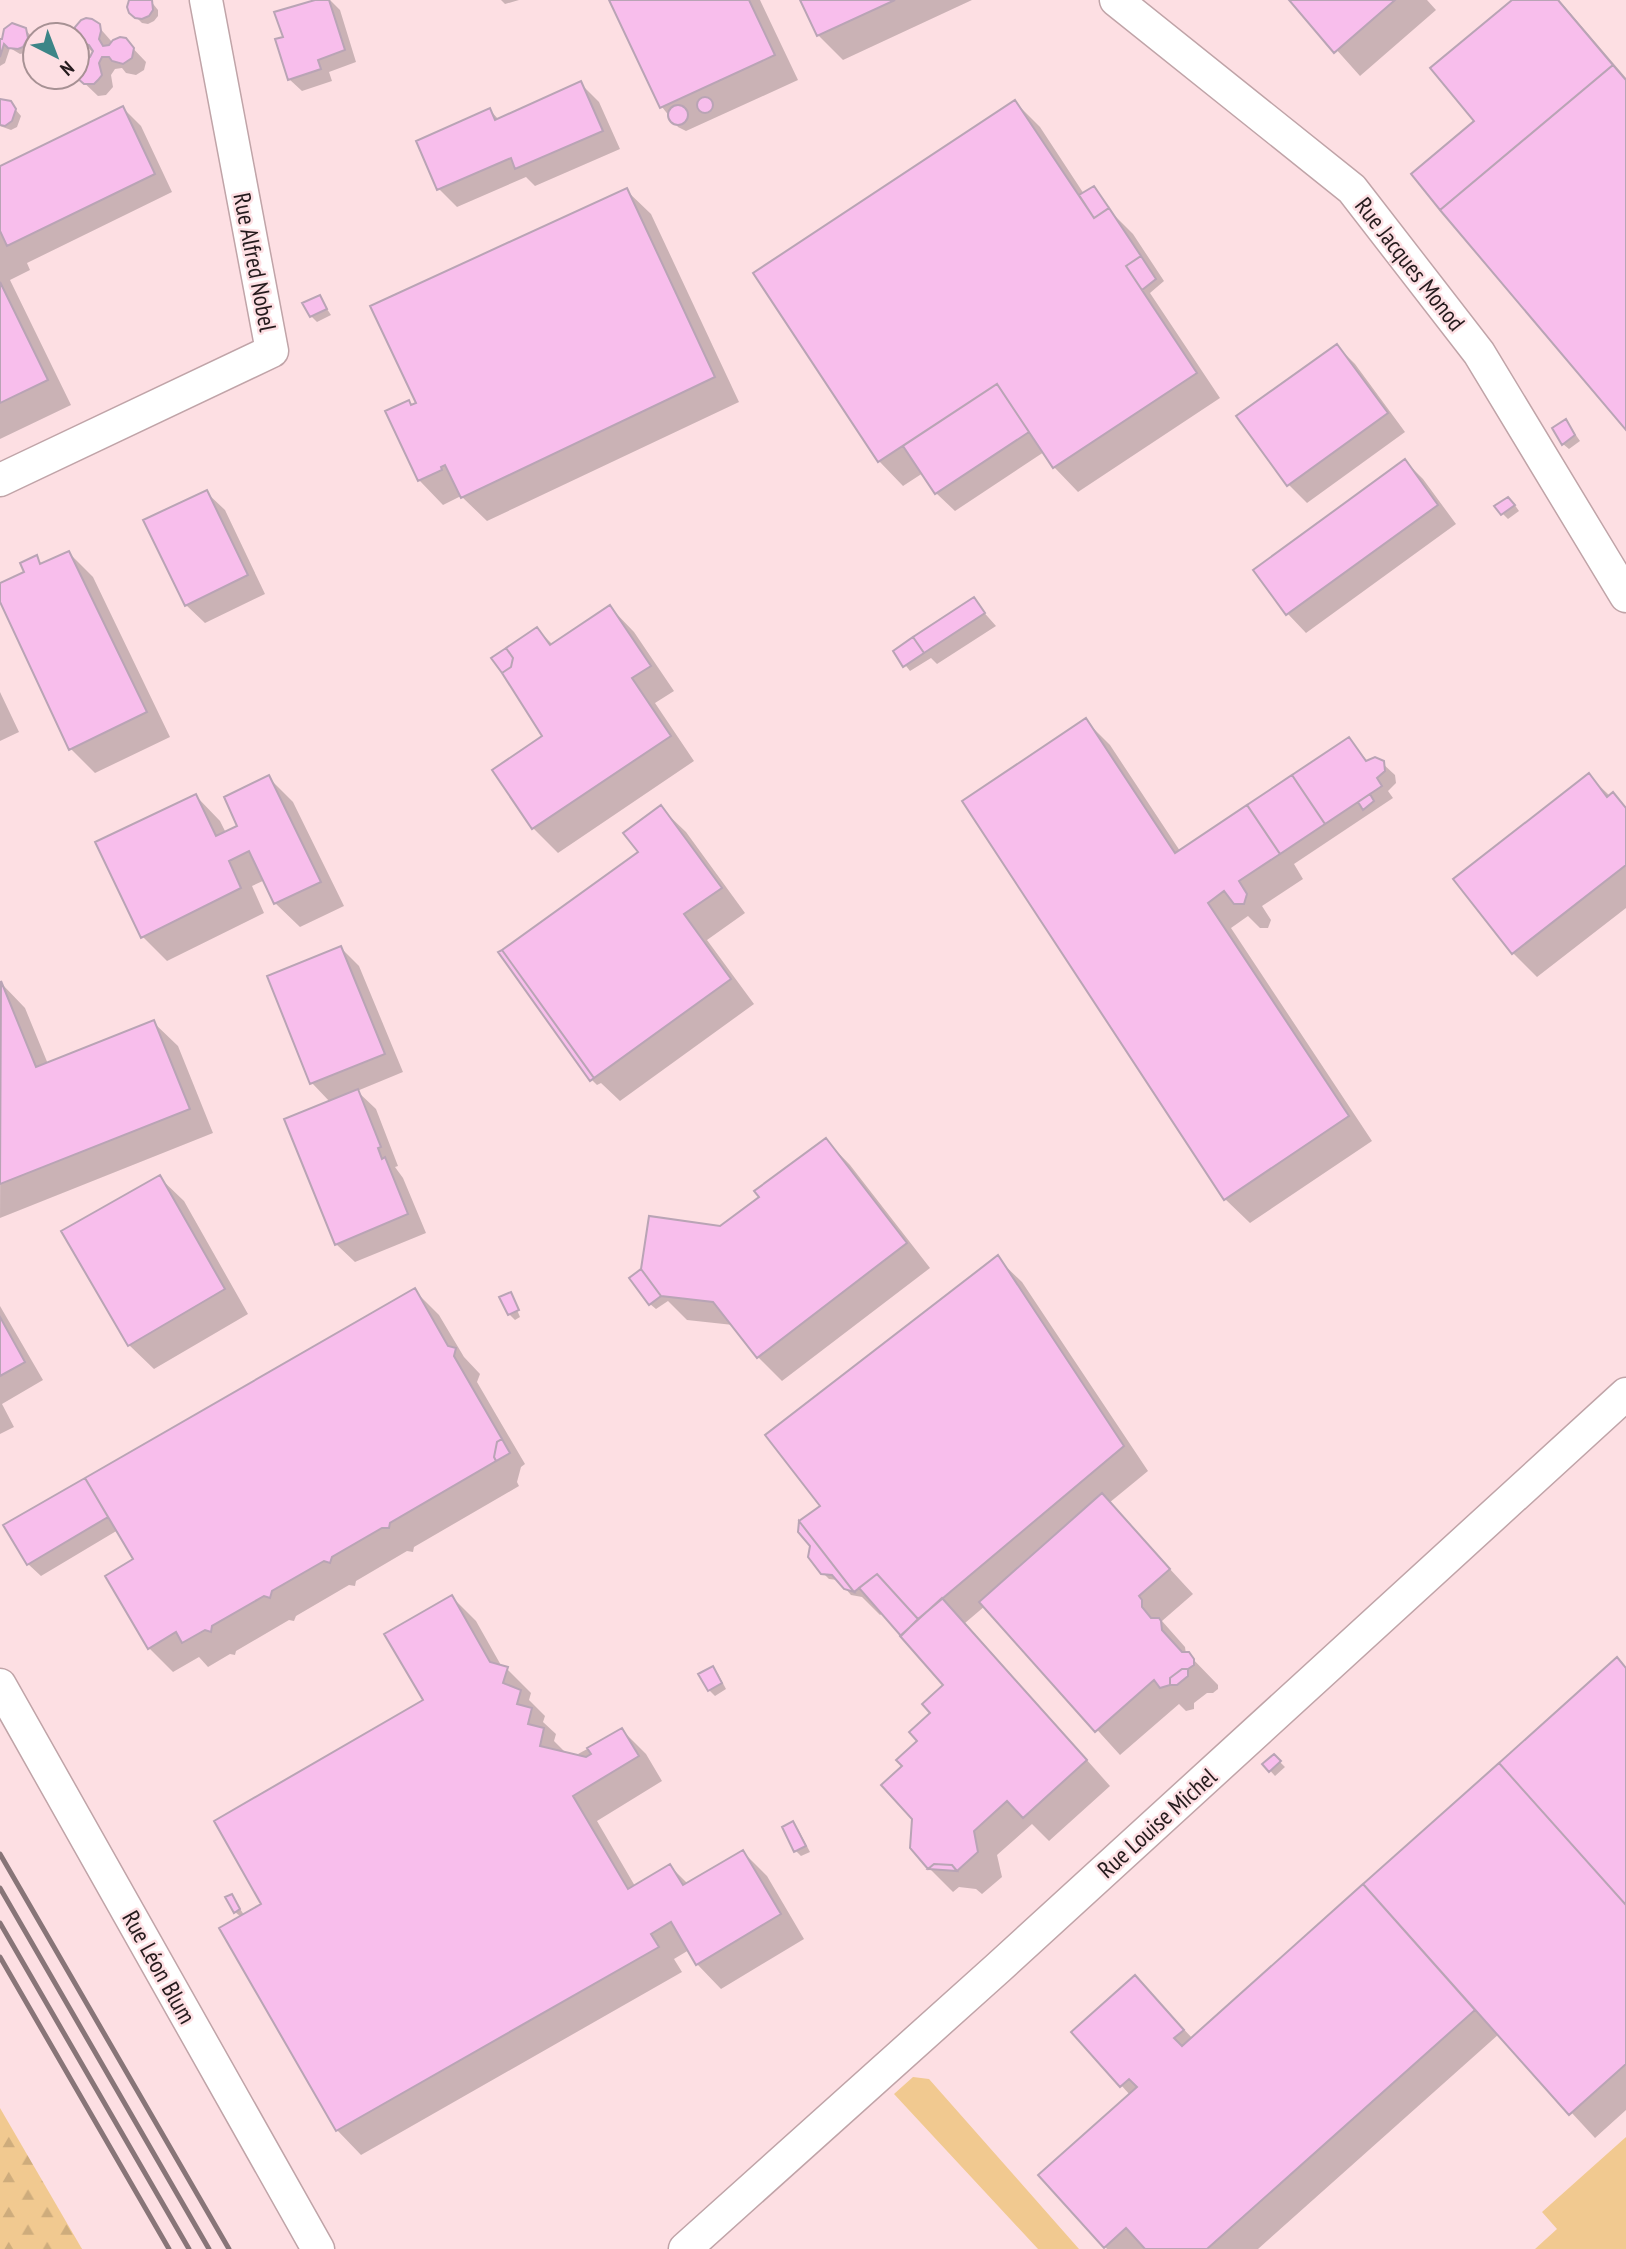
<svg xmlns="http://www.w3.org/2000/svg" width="1626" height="2249" font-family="'PT Sans Narrow',sans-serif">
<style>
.green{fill:#f1c990}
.forest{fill:url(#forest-firs)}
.shadow{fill:#0003}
.building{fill:#f8beec;stroke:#b9a4b5;stroke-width:2}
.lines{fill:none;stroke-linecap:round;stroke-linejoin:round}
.minor-casing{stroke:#c0a4a8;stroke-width:35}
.minor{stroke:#fff;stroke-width:32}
.rail{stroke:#887578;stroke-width:5}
.labels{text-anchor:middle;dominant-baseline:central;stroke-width:5;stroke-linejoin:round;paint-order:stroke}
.street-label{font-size:24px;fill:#251b1d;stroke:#fddfe3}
</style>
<defs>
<pattern id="forest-firs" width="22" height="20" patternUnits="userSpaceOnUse" patternTransform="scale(1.75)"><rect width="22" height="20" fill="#f1c990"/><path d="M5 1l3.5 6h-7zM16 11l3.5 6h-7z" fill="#ceac7c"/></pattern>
</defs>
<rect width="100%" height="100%" fill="#fddfe3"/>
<!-- green -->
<path class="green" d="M 913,2077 L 929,2079 L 1079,2249 L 1038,2249 L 894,2094 Z
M 1626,2137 L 1626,2249 L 1535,2249 L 1557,2229 L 1542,2212 Z"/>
<!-- forest -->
<path class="forest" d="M 0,2108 L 82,2249 L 0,2249 Z"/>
<!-- shadow -->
<path class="shadow" d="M 150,0 L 158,10 L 158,16 L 154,21 L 148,24 L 142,23 L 137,18 Z
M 321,0 L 330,0 L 340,10 L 356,62 L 329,72 L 332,81 L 302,91 L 289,79 L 285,38 Z
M 501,0 L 519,0 L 505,4 Z
M 611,0 L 760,0 L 798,80 L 686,131 L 678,127 L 662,107 Z
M 802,0 L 972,0 L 843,60 L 818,35 Z
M 1292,0 L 1427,0 L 1436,10 L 1360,76 Z
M 1514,0 L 1559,0 L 1626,78 L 1626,427 L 1477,121 Z
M 98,26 L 112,42 L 125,40 L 146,62 L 144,70 L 136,75 L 126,73 L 122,68 L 115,69 L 111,75 L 113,87 L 106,95 L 98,96 L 77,76 L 94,54 L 82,41 Z
M 25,29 L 31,36 L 33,44 L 29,52 L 20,54 L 10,48 L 5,63 L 0,66 L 0,40 Z
M 581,84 L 599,102 L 620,149 L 535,186 L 526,177 L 457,207 L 439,189 L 490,110 L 499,120 Z
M 0,101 L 10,103 L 21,116 L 17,127 L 11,130 L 0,126 Z
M 1015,102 L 1040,127 L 1084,194 L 1094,188 L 1114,215 L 1133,234 L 1164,281 L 1150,293 L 1220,398 L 1078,492 L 1054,467 L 1044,452 L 955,511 L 936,493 L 923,473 L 903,486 L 879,461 Z
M 123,108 L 141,126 L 172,192 L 27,263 L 30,270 L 10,280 L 71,405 L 0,439 L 0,168 Z
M 626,190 L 651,214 L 739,402 L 487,521 L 461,496 L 443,505 L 419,480 L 408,402 L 412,406 L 418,403 Z
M 319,297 L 331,315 L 317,322 L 311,316 Z
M 1337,346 L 1355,364 L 1405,432 L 1307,503 L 1289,485 L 1238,417 Z
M 1566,421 L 1580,441 L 1569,449 L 1563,444 Z
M 1405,461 L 1423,479 L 1456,524 L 1306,633 L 1288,614 L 1255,570 Z
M 206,492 L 225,510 L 265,594 L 205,623 L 186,605 Z
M 1514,504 L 1519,511 L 1508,519 L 1502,513 Z
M 69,553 L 93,577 L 170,737 L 95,773 L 71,749 L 0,598 L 0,585 L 26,573 L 36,558 L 43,565 Z
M 973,600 L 996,626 L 937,664 L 931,658 L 910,671 L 895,652 Z
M 610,607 L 634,632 L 674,691 L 655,703 L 694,761 L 558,853 L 533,828 L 494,770 L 545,737 L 537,629 L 553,645 Z
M 0,692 L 19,732 L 0,741 Z
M 1085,720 L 1110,745 L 1180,851 L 1349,739 L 1368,762 L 1382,763 L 1395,775 L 1396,783 L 1388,791 L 1393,798 L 1294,864 L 1303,879 L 1262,906 L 1271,920 L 1268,928 L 1260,928 L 1248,916 L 1231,928 L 1372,1141 L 1250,1223 L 1225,1199 Z
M 1588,775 L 1610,796 L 1613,794 L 1626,807 L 1626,908 L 1537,977 L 1513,953 Z
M 269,778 L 293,802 L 344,906 L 300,927 L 275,903 L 265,880 L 252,886 L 264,913 L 167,961 L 142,936 L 196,796 L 220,821 L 226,833 L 240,827 Z
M 661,808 L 686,832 L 745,913 L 707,940 L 754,1004 L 620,1101 L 601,1083 L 597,1085 L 592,1080 L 640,852 Z
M 341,948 L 359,966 L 403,1072 L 357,1091 L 376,1109 L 398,1166 L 395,1167 L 403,1178 L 426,1233 L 355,1262 L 336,1244 L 330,1102 L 312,1083 Z
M 1,983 L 25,1008 L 48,1064 L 153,1022 L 178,1046 L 213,1133 L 0,1218 Z
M 826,1140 L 850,1165 L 930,1268 L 782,1381 L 758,1357 L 733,1325 L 687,1320 L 668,1301 L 656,1309 L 650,1304 L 721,1228 L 761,1197 Z
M 159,1177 L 184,1201 L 248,1314 L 154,1369 L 129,1345 Z
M 997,1258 L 1022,1282 L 1148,1471 L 1109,1503 L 1193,1594 L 1162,1621 L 1185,1647 L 1186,1654 L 1188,1654 L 1218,1685 L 1218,1689 L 1213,1693 L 1207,1693 L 1194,1703 L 1194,1709 L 1186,1711 L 1179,1704 L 1120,1755 L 985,1606 L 965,1623 L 1110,1786 L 1049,1841 L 1032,1824 L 997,1855 L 1002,1877 L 982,1894 L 976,1889 L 959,1887 L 953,1892 L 929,1868 L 914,1818 L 904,1766 L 920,1741 L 946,1685 L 883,1613 L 880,1615 L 862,1597 L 851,1595 L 838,1580 L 829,1579 L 823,1573 L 822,1506 Z
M 414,1290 L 439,1315 L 464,1357 L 480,1374 L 477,1382 L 525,1464 L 521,1467 L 517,1482 L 519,1486 L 414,1547 L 413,1552 L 407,1551 L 356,1581 L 355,1586 L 349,1585 L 296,1616 L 294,1621 L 289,1620 L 236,1651 L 235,1655 L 230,1654 L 208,1667 L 199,1657 L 173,1672 L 149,1648 L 136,1560 L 118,1530 L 41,1576 L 28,1564 L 6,1526 L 85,1480 L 90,1485 Z
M 510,1294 L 514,1298 L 512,1298 L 520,1317 L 515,1320 L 509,1314 Z
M 0,1306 L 43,1380 L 2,1404 L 14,1427 L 0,1434 Z
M 452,1597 L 476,1621 L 502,1667 L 507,1669 L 531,1693 L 529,1700 L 545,1716 L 543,1722 L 556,1734 L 554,1741 L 567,1754 L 581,1757 L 578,1754 L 622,1730 L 646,1754 L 662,1781 L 597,1821 L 635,1886 L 670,1866 L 688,1884 L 743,1852 L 767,1876 L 804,1939 L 721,1989 L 697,1964 L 689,1950 L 674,1959 L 682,1972 L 361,2155 L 337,2130 L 241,1917 L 235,1912 L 232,1896 L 244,1915 L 263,1904 L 425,1701 Z
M 1617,1660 L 1626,1669 L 1626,2110 L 1595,2138 L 1499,2034 L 1258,2249 L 1107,2249 L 1041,2175 L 1130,2095 L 1121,2085 L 1135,1977 L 1193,2039 Z
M 713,1668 L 718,1674 L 726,1689 L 715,1696 L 709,1690 Z
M 1274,1756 L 1285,1767 L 1275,1776 L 1264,1764 Z
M 793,1823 L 798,1829 L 810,1852 L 801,1856 L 796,1851 Z"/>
<!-- building -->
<path class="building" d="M 129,0 L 152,0 L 153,10 L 149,16 L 142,19 L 135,18 L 129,13 L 127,7 Z
M 315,0 L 329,0 L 345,50 L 318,60 L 321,69 L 288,80 L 275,39 L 283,37 L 274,12 Z
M 609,0 L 749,0 L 775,55 L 660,108 Z
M 800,0 L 895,0 L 817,36 Z
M 1289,0 L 1395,0 L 1334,53 Z
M 1512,0 L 1558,0 L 1613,65 L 1440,210 L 1411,174 L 1474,121 L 1430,68 Z
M 86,18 L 92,19 L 100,24 L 101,31 L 99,39 L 103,46 L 109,45 L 113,40 L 120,37 L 126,38 L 134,48 L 132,58 L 123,64 L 112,61 L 109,57 L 102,57 L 99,63 L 102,75 L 98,80 L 94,84 L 84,84 L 76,77 L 77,62 L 90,57 L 93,51 L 89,45 L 80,42 L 75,35 L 75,27 L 81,20 Z
M 12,23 L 26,28 L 28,38 L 23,47 L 18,49 L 8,48 L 4,44 L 0,57 L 0,39 L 2,39 L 4,29 Z
M 1613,65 L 1626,80 L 1626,430 L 1440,210 Z
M 581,81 L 603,131 L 515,169 L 511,158 L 437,190 L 416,141 L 490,108 L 495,120 Z
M697 105a8 8 0 1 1 16 0a8 8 0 1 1-16 0Z
M 0,99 L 11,101 L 16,109 L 12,121 L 5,126 L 0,125 Z
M 1015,100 L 1094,218 L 1109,208 L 1141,256 L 1126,266 L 1197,373 L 1053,468 L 997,384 L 878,462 L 753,273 Z
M668 115a10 10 0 1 1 20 0a10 10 0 1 1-20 0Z
M 123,106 L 155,174 L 7,246 L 0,231 L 0,166 Z
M 1094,186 L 1109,208 L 1094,218 L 1079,195 Z
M 627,188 L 715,377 L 461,498 L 445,465 L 441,467 L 442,470 L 418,481 L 385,411 L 409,400 L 411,405 L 416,403 L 370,306 Z
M 1141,256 L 1156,279 L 1142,290 L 1126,266 Z
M 0,282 L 48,380 L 0,403 Z
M 320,295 L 327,309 L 310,317 L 302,303 Z
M 1337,344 L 1388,413 L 1287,486 L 1236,416 Z
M 997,384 L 1029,432 L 935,494 L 903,446 Z
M 1566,419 L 1575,435 L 1562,445 L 1552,428 Z
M 1405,459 L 1438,505 L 1286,615 L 1253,570 Z
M 207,490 L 248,575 L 185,606 L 143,520 Z
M 1508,497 L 1515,505 L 1501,515 L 1494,506 Z
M 69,551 L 147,712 L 69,750 L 0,602 L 0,583 L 24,572 L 20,563 L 37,555 L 40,564 Z
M 974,597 L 985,613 L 924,653 L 913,637 Z
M 610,605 L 651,666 L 632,678 L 671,736 L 532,829 L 492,770 L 542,736 L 502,673 L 511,667 L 513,658 L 506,648 L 537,627 L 550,645 Z
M 913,637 L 924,653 L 903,667 L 893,651 Z
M 506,648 L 513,658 L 511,667 L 502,673 L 491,658 Z
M 1086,718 L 1175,853 L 1247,805 L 1280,854 L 1239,881 L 1247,894 L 1244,904 L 1234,904 L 1224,891 L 1208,903 L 1349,1116 L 1224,1200 L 962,801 Z
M 1349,737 L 1366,761 L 1375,757 L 1384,761 L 1385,771 L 1377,778 L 1382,786 L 1325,824 L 1292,775 Z
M 1589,773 L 1607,797 L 1613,792 L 1626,808 L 1626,865 L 1512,954 L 1453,879 Z
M 269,775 L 321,882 L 274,904 L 249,851 L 229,861 L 241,888 L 141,938 L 95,842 L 196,794 L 216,836 L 237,826 L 224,797 Z
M 1292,775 L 1325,824 L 1280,854 L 1247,805 Z
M 1370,794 L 1374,801 L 1363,810 L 1358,802 Z
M 661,805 L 722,888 L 684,914 L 731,979 L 594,1078 L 502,950 L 638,852 L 623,833 Z
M 341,946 L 385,1054 L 310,1084 L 267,976 Z
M 502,950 L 594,1078 L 590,1081 L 498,952 Z
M 1,981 L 36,1067 L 154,1020 L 190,1109 L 0,1184 Z
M 358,1089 L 381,1147 L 378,1148 L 382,1159 L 385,1157 L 408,1214 L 335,1245 L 284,1119 Z
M 826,1138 L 907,1243 L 757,1358 L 713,1302 L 661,1296 L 641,1269 L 649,1216 L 720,1226 L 759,1197 L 754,1191 Z
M 160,1175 L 225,1289 L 128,1346 L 61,1231 Z
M 998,1255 L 1124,1446 L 918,1619 L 877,1574 L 854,1592 L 799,1521 L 820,1506 L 765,1435 Z
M 641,1269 L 661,1296 L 649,1305 L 629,1278 Z
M 415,1288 L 448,1346 L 456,1348 L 454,1356 L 502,1439 L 497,1442 L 494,1457 L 496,1461 L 390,1523 L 389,1528 L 382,1528 L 332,1557 L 330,1563 L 324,1561 L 272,1591 L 270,1598 L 264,1596 L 212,1626 L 211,1632 L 205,1630 L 182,1643 L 176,1632 L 148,1649 L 105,1576 L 133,1559 L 85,1478 Z
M 511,1292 L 519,1310 L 508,1315 L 499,1297 Z
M 0,1317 L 25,1362 L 0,1376 Z
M 502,1439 L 510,1453 L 496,1461 L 494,1457 L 497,1442 Z
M 85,1478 L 108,1517 L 27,1565 L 3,1525 Z
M 1102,1493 L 1170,1569 L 1139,1596 L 1142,1600 L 1142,1607 L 1151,1618 L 1159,1618 L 1161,1621 L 1162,1630 L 1182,1652 L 1189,1652 L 1194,1659 L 1194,1665 L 1188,1669 L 1182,1669 L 1170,1678 L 1170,1685 L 1160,1688 L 1154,1680 L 1095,1732 L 979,1602 Z
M 799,1521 L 854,1592 L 844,1589 L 832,1575 L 821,1574 L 808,1557 L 810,1546 L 798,1532 Z
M 877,1574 L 918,1619 L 901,1636 L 859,1588 Z
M 452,1595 L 490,1662 L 508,1667 L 503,1683 L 521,1690 L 517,1704 L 532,1708 L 528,1724 L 544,1728 L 540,1746 L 586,1757 L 591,1754 L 587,1748 L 622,1728 L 639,1756 L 573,1796 L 628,1889 L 670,1864 L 683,1885 L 743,1850 L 781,1914 L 696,1965 L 671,1922 L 651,1934 L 659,1947 L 336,2131 L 219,1928 L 261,1904 L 214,1821 L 423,1700 L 384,1634 Z
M 942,1598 L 1087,1760 L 1023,1818 L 1007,1801 L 974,1831 L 978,1852 L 957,1871 L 952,1865 L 934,1864 L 928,1869 L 910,1848 L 912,1819 L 881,1785 L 902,1766 L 896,1760 L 917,1741 L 909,1732 L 930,1713 L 922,1704 L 943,1685 L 900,1636 Z
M 1617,1657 L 1626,1668 L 1626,1905 L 1499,1763 Z
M 713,1666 L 722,1683 L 708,1691 L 698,1674 Z
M 1182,1669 L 1188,1669 L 1188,1676 L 1177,1685 L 1170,1685 L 1170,1678 Z
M 1274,1754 L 1281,1761 L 1269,1772 L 1262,1764 Z
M 1499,1763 L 1626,1905 L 1626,2064 L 1569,2115 L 1363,1884 Z
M 793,1821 L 806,1846 L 794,1852 L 782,1827 Z
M 934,1864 L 952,1865 L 957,1871 L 928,1869 Z
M 1363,1884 L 1475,2010 L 1207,2249 L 1145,2249 L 1126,2228 L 1104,2248 L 1038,2175 L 1137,2087 L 1129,2079 L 1120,2087 L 1071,2032 L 1135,1975 L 1184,2030 L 1174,2038 L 1182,2046 Z
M 232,1894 L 240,1909 L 234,1913 L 225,1897 Z"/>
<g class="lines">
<defs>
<path id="minor" d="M 1116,0 L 1352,189 L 1479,353 L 1626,596
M 0,480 L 272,351 L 206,0
M 0,1685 L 318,2249
M 685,2249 L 998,1968 L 1626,1394"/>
</defs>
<!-- minor casing -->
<use href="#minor" class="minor-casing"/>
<!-- minor -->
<use href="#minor" class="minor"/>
<!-- rail -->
<path class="rail" d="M 0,1854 L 229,2249
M 0,1888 L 209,2249
M 0,1923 L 189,2249
M 0,1957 L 169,2249"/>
</g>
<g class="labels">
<!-- street labels -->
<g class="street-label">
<text transform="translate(255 262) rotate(79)">Rue Alfred Nobel</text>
<text transform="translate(1410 264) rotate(52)">Rue Jacques Monod</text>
<text transform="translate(1157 1823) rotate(-42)">Rue Louise Michel</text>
<text transform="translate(159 1967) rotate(61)">Rue Léon Blum</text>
</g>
</g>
<!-- north arrow -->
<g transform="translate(56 56) rotate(138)"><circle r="33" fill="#fddfe3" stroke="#a79194" stroke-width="2"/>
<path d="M0-5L12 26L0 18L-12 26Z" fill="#3c8587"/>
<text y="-10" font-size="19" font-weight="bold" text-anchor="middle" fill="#251b1d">N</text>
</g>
</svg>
